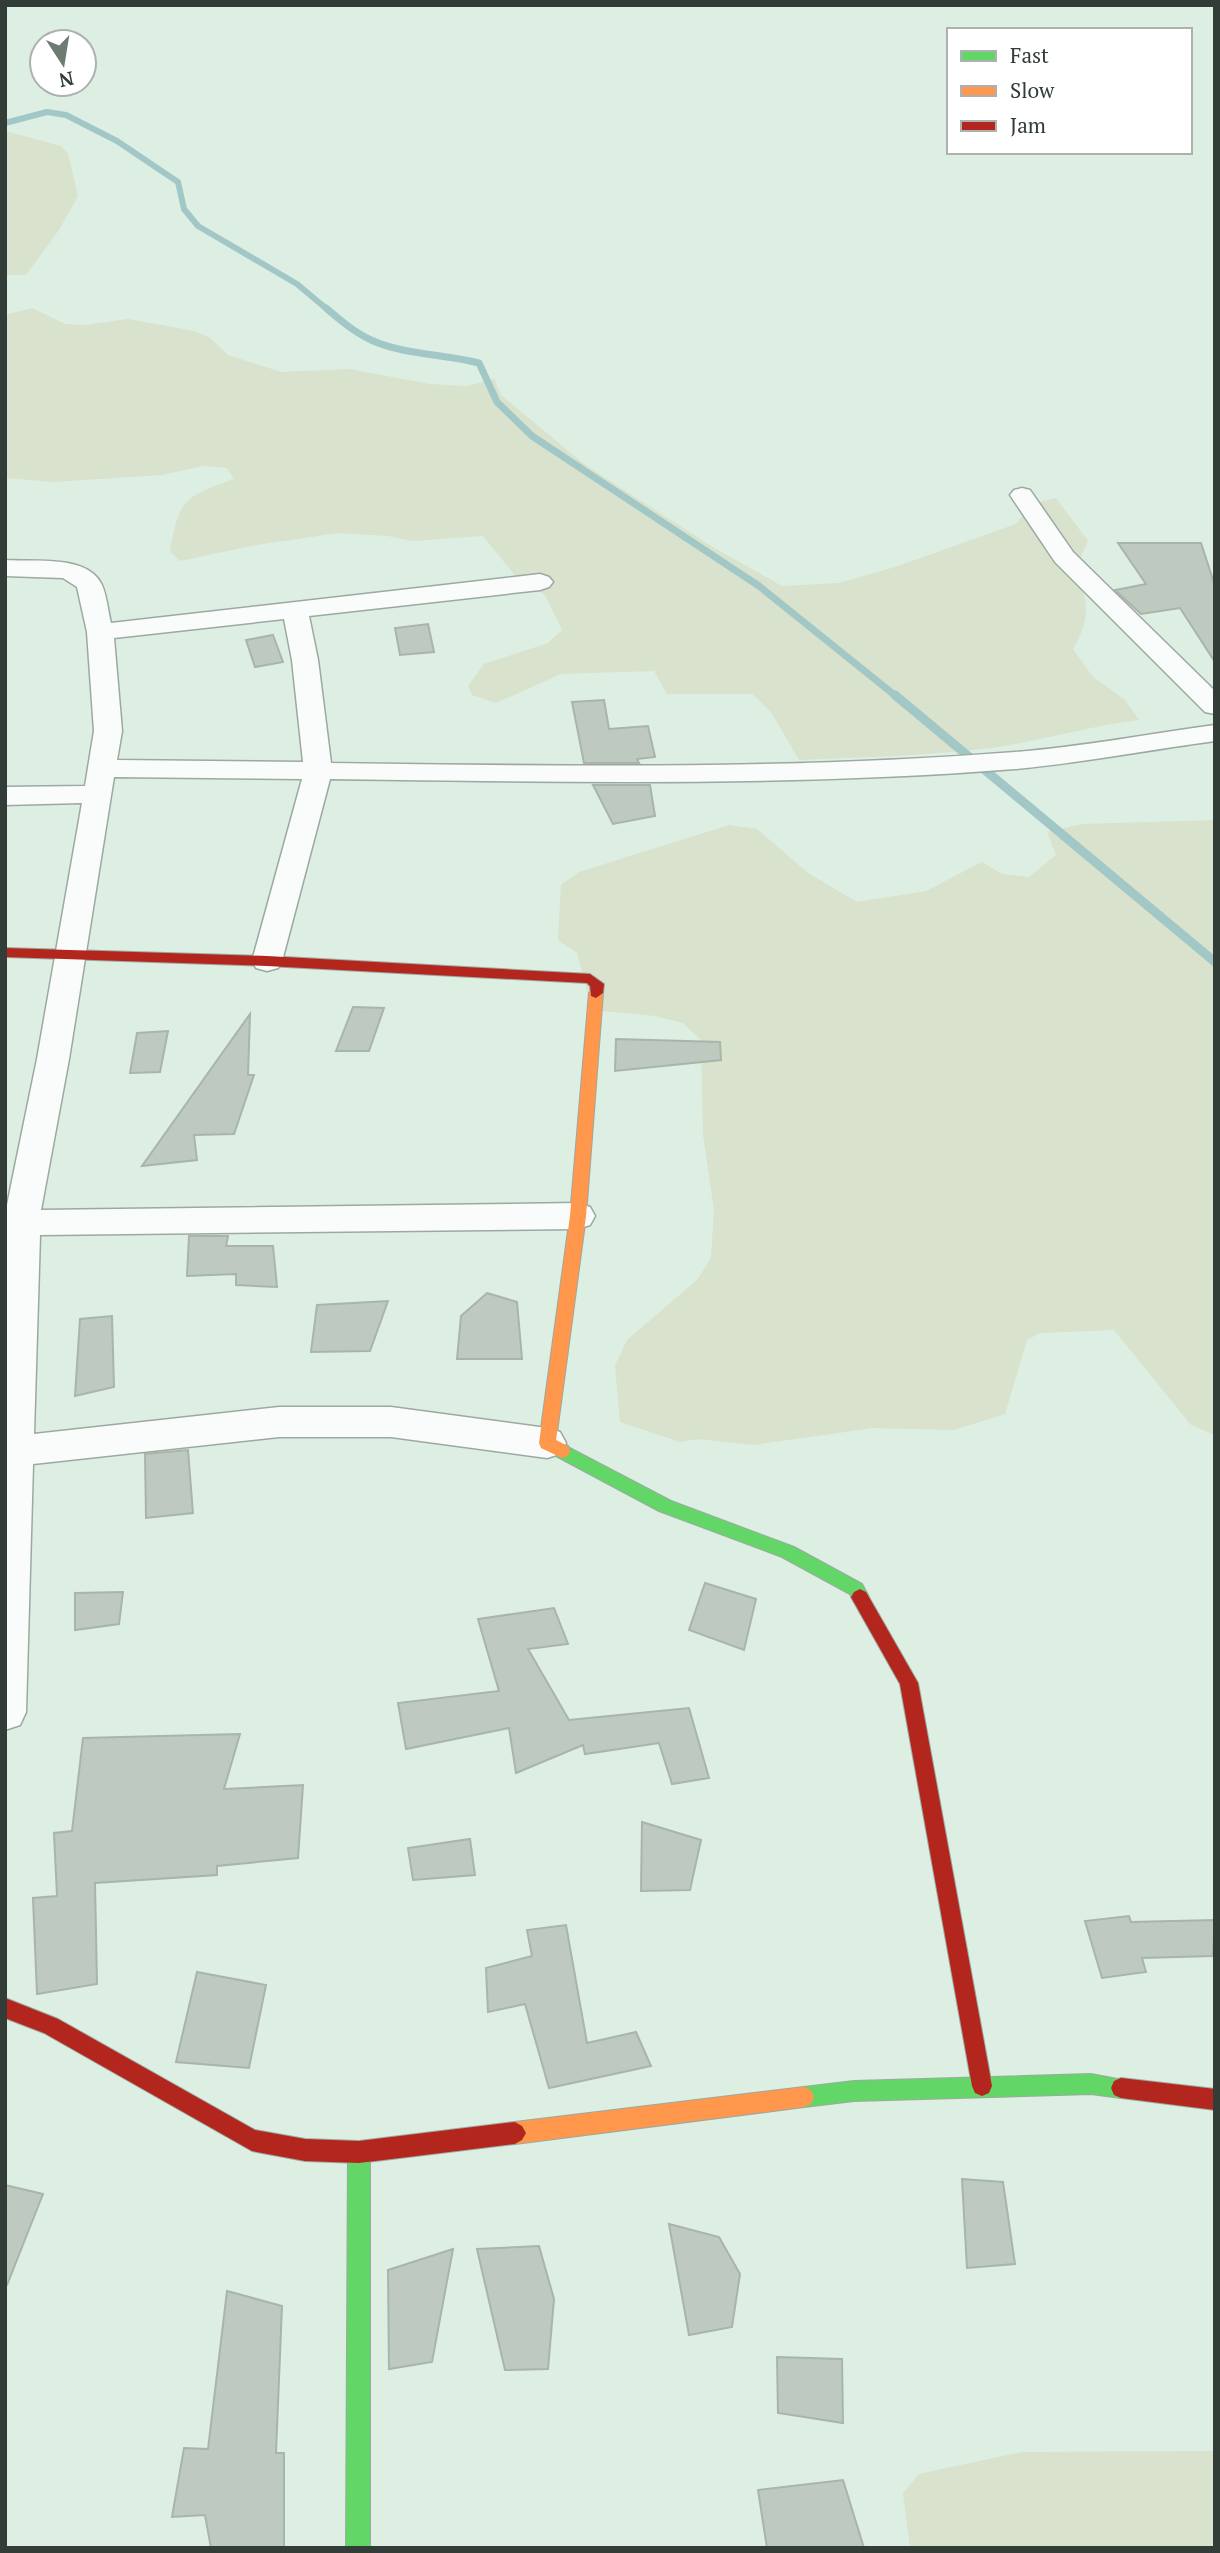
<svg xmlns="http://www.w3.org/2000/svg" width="1220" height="2553" font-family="'PT Serif',serif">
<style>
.green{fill:#d8e2cc}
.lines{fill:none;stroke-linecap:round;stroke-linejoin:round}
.stream-far2{stroke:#a2c7c7;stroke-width:6}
.stream-far1{stroke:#a2c7c7;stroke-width:7}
.stream{stroke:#a2c7c7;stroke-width:9}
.building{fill:#becabf;stroke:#a9b4aa;stroke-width:2}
.street-casing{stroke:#9ca9a1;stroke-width:3}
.fast-casing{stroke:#9ca9a1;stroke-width:2}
.slow-casing{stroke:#9ca9a1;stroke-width:2}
.jam-casing{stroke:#9ca9a1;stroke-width:2}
.street{fill:#fafcfb;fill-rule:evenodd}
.fast{fill:#63d668;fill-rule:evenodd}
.slow{fill:#ff974d;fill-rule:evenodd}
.jam{fill:#b3261e;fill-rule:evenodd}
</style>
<rect width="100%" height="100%" fill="#ddeee3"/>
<!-- green -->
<path class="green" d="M 5,131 L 61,146 L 68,153 L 78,196 L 59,230 L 26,275 L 5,275 Z
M 32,308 L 65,324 L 86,325 L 128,319 L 194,331 L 210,338 L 228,355 L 281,372 L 349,369 L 430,384 L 467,386 L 494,379 L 501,395 L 584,464 L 711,546 L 782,586 L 839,583 L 895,567 L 1016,524 L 1032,504 L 1056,498 L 1088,541 L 1075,570 C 1089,604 1091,616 1073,649 L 1093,677 L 1125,700 L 1139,720 C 1089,726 1041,741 991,748 C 927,756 863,757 799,760 L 771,712 L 752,694 L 667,694 L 654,671 L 561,674 L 496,703 L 472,695 L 468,686 L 484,664 L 548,643 L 562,630 L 545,595 L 518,579 L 483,536 L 413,541 L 388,536 L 338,533 L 256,545 L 180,561 L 170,551 C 179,498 185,497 234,479 L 227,468 L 204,466 L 161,475 L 53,482 L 5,478 L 5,315 Z
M 1215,820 L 1215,1435 L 1191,1425 L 1114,1330 L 1040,1333 L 1027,1340 L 1005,1414 L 954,1430 L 873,1428 L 754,1445 L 698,1439 L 680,1442 L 620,1422 L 615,1366 L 627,1340 L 697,1280 L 711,1258 L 714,1210 L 703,1135 L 701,1040 L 683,1023 L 655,1016 L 592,1010 L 577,953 L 558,940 L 561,885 L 579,872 L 729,825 L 757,829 L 808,873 L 857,902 L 926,891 L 982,862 L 1002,874 L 1029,877 L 1056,855 L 1047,832 L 1082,824 Z
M 1215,2451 L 1215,2548 L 910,2548 L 903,2493 L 919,2474 L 1022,2452 Z"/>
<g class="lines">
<!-- stream-far2 -->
<path class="stream-far2" d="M 5,123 L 47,112 L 66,115 L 117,141 L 178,182 L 184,209 L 198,226 L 297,284 L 328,310"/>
<!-- stream-far1 -->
<path class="stream-far1" d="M 326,308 C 340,320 354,332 371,340 C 404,355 444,354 479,363 L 497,402 L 532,436 L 759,586 L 897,697"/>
<!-- stream -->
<path class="stream" d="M 895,695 L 1215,962"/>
</g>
<!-- building -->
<path class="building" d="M 1118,543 L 1201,543 L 1215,586 L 1215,662 L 1180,608 L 1141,614 L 1115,590 L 1146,584 Z
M 428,624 L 434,652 L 400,655 L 395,628 Z
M 273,635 L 283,662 L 255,667 L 246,640 Z
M 604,700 L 609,729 L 648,726 L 655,757 L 637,759 L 639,763 L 584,763 L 572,702 Z
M 593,785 L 650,785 L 655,816 L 613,824 Z
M 353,1007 L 384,1008 L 369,1051 L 336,1051 Z
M 250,1014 L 248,1075 L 254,1075 L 234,1134 L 194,1135 L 197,1160 L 142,1166 Z
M 168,1031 L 160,1072 L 130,1073 L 137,1033 Z
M 616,1039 L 720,1042 L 721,1060 L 615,1071 Z
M 189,1236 L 228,1236 L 226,1246 L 273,1246 L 277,1287 L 236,1285 L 236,1274 L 187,1276 Z
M 487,1293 L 517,1302 L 522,1359 L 457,1359 L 461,1316 Z
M 388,1301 L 370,1351 L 311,1352 L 317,1305 Z
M 112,1316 L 114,1387 L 75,1396 L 80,1319 Z
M 188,1450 L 193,1513 L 146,1518 L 145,1454 Z
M 705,1583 L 756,1599 L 744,1650 L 689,1630 Z
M 123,1592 L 119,1624 L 75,1630 L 75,1593 Z
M 554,1608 L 568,1644 L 528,1649 L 569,1720 L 689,1708 L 709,1778 L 672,1784 L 659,1743 L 585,1754 L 583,1745 L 516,1773 L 509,1728 L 406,1749 L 398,1703 L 499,1691 L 478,1619 Z
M 240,1734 L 224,1789 L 303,1785 L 298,1858 L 217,1866 L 217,1875 L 95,1883 L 97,1984 L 37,1994 L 33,1898 L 57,1896 L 54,1833 L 72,1831 L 83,1738 Z
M 642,1822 L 701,1840 L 690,1890 L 641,1891 Z
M 470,1839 L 475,1875 L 413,1880 L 408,1848 Z
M 1129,1916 L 1131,1922 L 1215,1920 L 1213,1956 L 1142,1958 L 1146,1972 L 1102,1978 L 1085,1921 Z
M 566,1925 L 587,2043 L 636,2032 L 651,2066 L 549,2088 L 525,2004 L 488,2012 L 486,1968 L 532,1956 L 527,1930 Z
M 197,1972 L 266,1985 L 249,2068 L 176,2062 Z
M 962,2179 L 1003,2182 L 1015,2264 L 967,2268 Z
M 5,2185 L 43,2194 L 7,2285 L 5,2285 Z
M 669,2224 L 719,2237 L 740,2274 L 732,2327 L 689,2335 Z
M 539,2246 L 554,2299 L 548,2369 L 505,2370 L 477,2249 Z
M 453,2249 L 432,2362 L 389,2369 L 388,2270 Z
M 227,2291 L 282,2306 L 276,2453 L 284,2453 L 284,2548 L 211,2548 L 205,2515 L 172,2517 L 184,2448 L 208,2449 Z
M 777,2357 L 842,2359 L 843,2423 L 778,2413 Z
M 843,2480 L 864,2548 L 767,2548 L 758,2490 Z"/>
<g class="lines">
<defs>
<path id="street" d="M 1022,488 L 1030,490 L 1073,552 L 1215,691 L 1215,714 L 1205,712 L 1055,562 L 1010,495 L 1014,490 Z
M 5,560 C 33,562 88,554 102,585 C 107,597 108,611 111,623 L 540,574 L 549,577 L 553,582 L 549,587 L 540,590 L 309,616 L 318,660 L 331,763 C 559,766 787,770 1015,752 C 1082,747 1148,734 1215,725 L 1215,741 C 1148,750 1082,763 1015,769 C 787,787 558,782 330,779 L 282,961 L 278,968 L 267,971 L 256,968 L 252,961 L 302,779 L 114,777 L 69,1059 L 41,1210 L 578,1203 L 590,1207 L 595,1216 L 590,1225 L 578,1229 L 40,1235 L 34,1434 L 279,1407 L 391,1407 L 547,1428 L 560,1432 L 566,1443 L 560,1454 L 547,1458 L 391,1437 L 279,1437 L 33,1464 L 26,1712 L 20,1725 L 5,1730 L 7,1205 L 37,1059 L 82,803 L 5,805 L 5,787 L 85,786 L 94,731 L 87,632 L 77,587 L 63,578 L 5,576 ZM 284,619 L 292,660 L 303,762 L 117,760 L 122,731 L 114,638 Z"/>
<path id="fast" d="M 562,1444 L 671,1501 L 794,1547 L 862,1584 L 869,1597 L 866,1602 L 860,1605 L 854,1602 L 850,1594 L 782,1557 L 659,1511 L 556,1456 L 554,1451 L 556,1446 Z
M 1091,2074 L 1128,2081 L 1131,2088 L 1128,2095 L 1121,2098 L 1091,2094 L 854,2101 L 804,2107 L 797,2104 L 794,2097 L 797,2090 L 804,2087 L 854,2081 Z
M 359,2141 L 367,2144 L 370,2152 L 370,2548 L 346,2548 L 348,2152 L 351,2144 Z"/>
<path id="slow" d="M 596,988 L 603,993 L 586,1216 L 556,1440 L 568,1446 L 570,1451 L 568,1456 L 562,1458 L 541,1448 L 539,1443 L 570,1216 L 589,993 Z
M 804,2087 L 811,2090 L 814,2097 L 811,2104 L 804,2107 L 515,2144 L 508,2140 L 504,2133 L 508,2126 L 515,2122 Z"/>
<path id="jam" d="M 5,948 L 267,956 L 590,974 L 604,984 L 603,993 L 596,998 L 591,996 L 590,986 L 587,983 L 267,966 L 5,957 Z
M 860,1589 L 866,1592 L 918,1683 L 992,2086 L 989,2093 L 982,2096 L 975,2093 L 972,2086 L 900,1684 L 851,1597 L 854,1592 Z
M 5,1998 L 58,2019 L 255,2130 L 305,2139 L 359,2141 L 515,2122 L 522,2126 L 526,2133 L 522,2140 L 515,2144 L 359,2163 L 305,2161 L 252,2151 L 44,2033 L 5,2018 Z
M 1121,2078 L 1215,2089 L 1215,2110 L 1121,2098 L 1114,2095 L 1111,2088 L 1114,2081 Z"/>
</defs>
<!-- street casing -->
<use href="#street" class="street-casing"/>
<!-- fast casing -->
<use href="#fast" class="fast-casing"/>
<!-- slow casing -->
<use href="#slow" class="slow-casing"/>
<!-- jam casing -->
<use href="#jam" class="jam-casing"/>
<!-- street -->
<use href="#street" class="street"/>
<!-- fast -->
<use href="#fast" class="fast"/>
<!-- slow -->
<use href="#slow" class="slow"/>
<!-- jam -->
<use href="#jam" class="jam"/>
</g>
<!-- border -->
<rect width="1220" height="2553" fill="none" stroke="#323d37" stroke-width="14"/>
<!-- legend -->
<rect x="947" y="28" width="245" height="126" fill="#ffffff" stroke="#adb1af" stroke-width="2"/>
<rect x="961" y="51" width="35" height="10" fill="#63d668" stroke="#adb1af" stroke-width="2"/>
<text x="1010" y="63" font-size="21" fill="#323d37">Fast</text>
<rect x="961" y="86" width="35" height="10" fill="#ff974d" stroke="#adb1af" stroke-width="2"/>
<text x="1010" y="98" font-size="21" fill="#323d37">Slow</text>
<rect x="961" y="121" width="35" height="10" fill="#b3261e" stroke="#adb1af" stroke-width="2"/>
<text x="1010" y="133" font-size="21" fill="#323d37">Jam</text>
<!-- north arrow -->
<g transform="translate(63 63) rotate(168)"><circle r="33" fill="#ffffff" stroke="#adb1af" stroke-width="2"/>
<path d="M0-5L12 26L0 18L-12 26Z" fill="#6e7b73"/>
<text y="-10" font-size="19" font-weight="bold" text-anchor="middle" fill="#323d37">N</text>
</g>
</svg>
